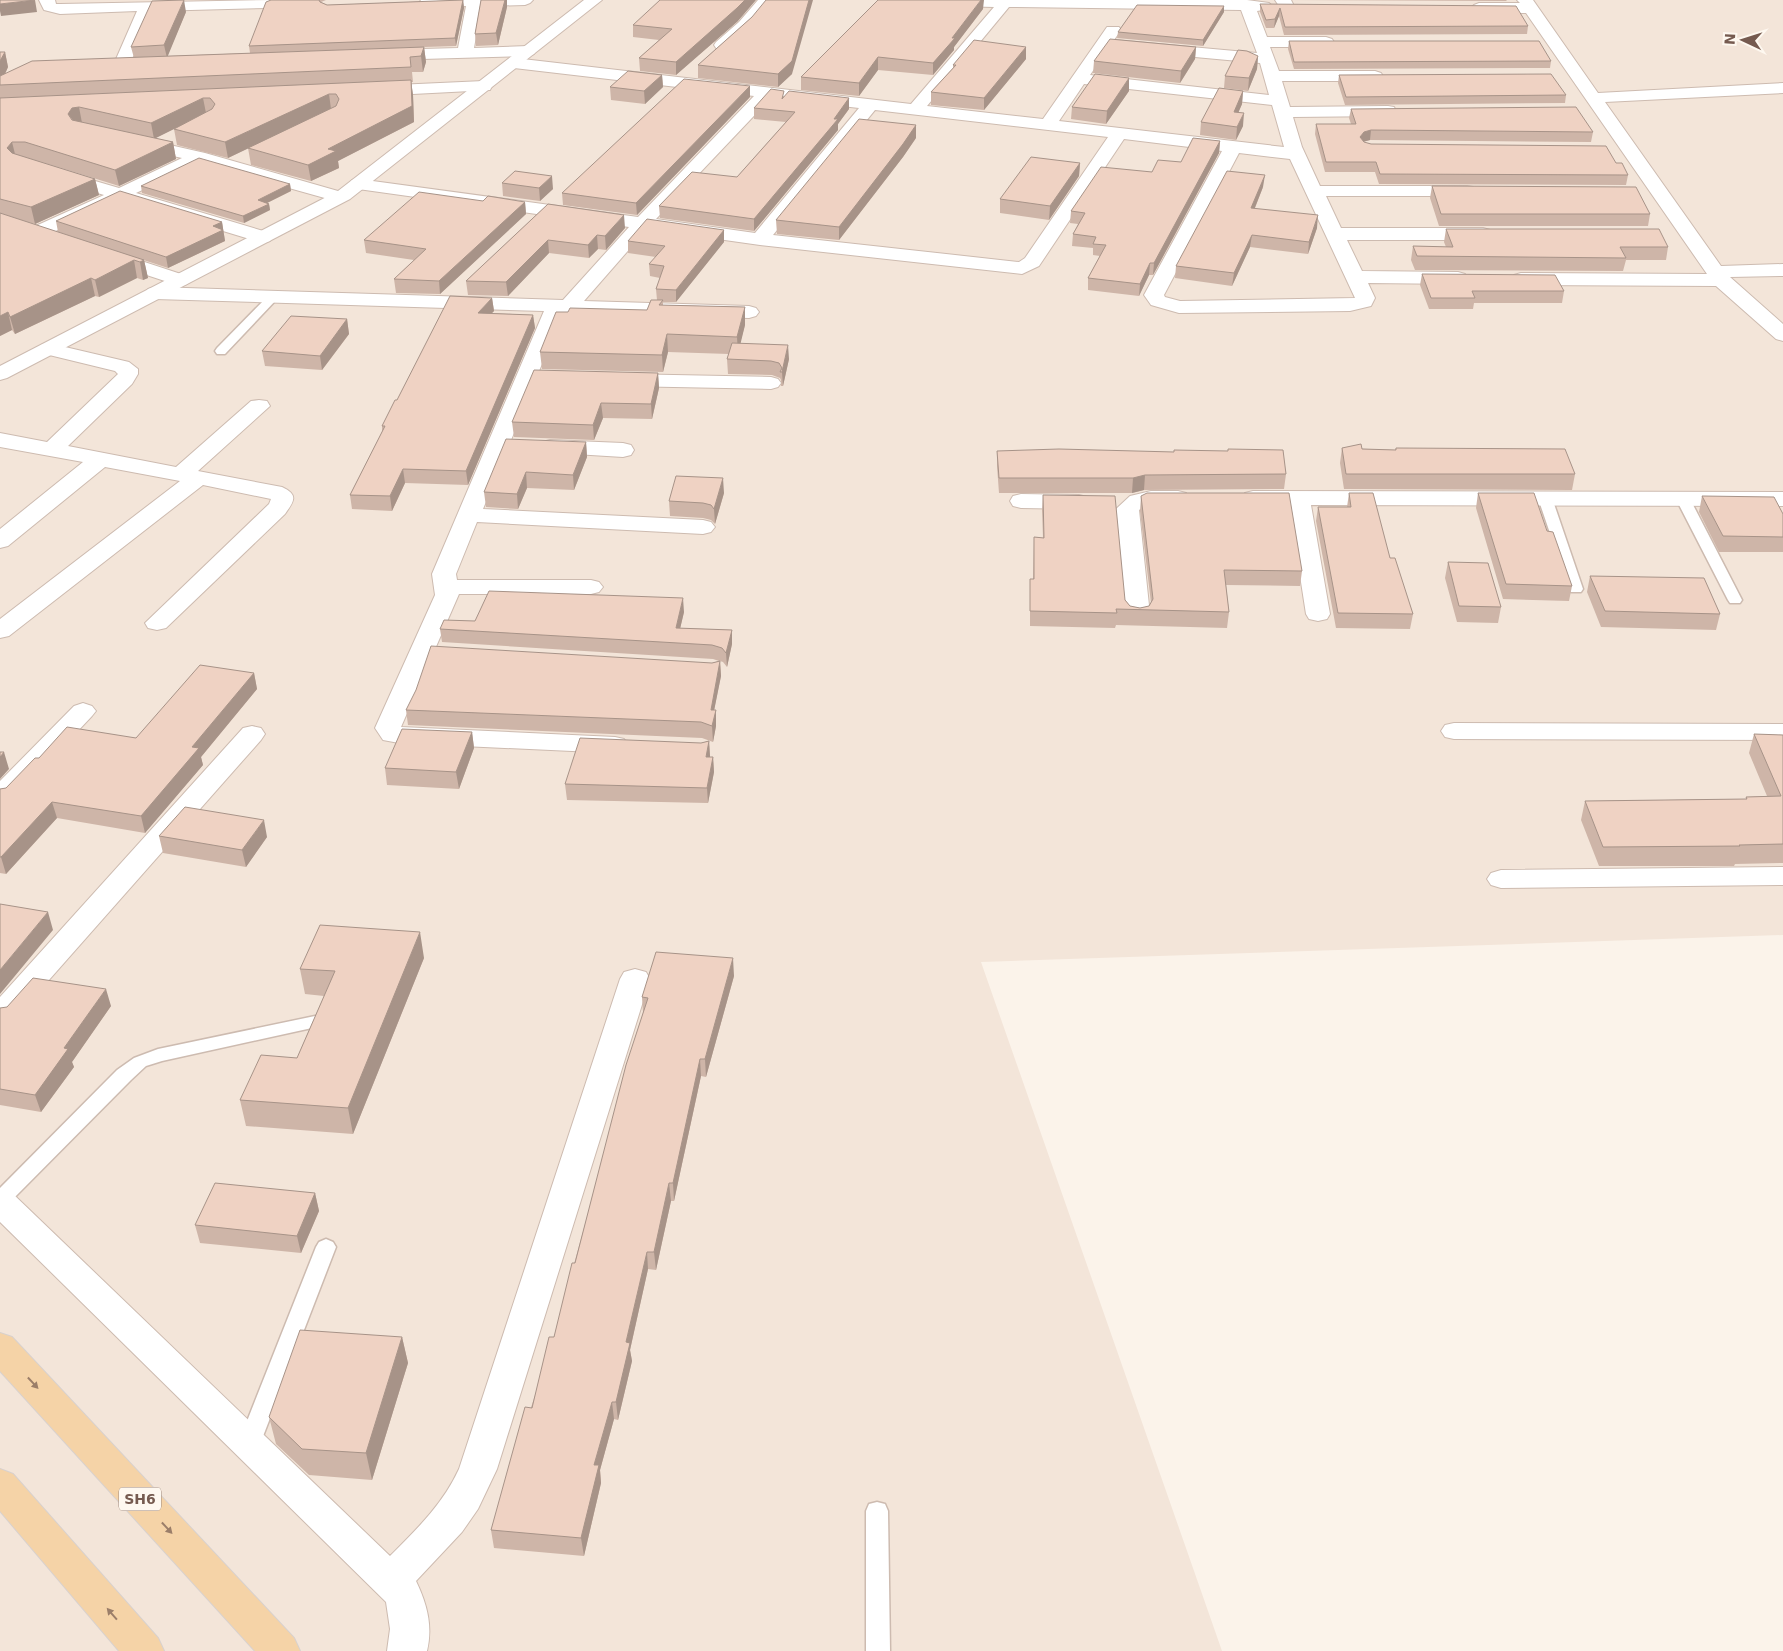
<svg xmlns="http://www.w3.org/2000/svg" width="1783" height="1651" font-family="'DejaVu Sans',sans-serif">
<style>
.residential{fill:#f3e5d9}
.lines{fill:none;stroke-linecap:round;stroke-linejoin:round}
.service-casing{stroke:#cdbbb0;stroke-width:3}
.minor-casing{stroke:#cdbbb0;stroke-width:2}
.tertiary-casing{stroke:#cdbbb0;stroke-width:2}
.primary-casing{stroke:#d8d1ce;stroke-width:2}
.service{fill:#fff;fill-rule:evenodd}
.minor{fill:#fff;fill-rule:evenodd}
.tertiary{fill:#fff;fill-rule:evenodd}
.primary{fill:#f5d3a7;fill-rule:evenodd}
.wall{fill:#ceb5a8}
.shaded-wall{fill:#a79388}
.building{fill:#efd2c3;stroke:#a79388}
.oneway{fill:#9b7e69}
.labels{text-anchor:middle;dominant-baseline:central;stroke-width:4.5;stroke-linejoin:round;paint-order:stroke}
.shield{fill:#fef8f0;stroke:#9e897f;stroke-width:1}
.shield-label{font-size:14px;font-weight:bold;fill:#755a4f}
</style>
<rect width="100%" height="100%" fill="#fbf3ea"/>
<!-- residential -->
<path class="residential" d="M 0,0 L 1783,0 L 1783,935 L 981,962 L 1222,1651 L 0,1651 Z"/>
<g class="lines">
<defs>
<path id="service" d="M 273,294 L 279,297 L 277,299 L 225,354 L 217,354 L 215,351 L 217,348 L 269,295 Z
M 1545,494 L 1552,498 L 1583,589 L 1581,592 L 1571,592 L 1569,589 L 1538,498 Z
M 1683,495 L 1690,499 L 1742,600 L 1740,603 L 1730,603 L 1728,600 L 1676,499 Z
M 315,1016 L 321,1018 L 324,1022 L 321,1026 L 162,1061 L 146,1066 L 131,1080 L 7,1205 L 0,1207 L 0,1188 L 117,1070 L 134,1058 L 158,1049 Z
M 326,1239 L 333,1242 L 336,1247 L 260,1444 L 257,1450 L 249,1453 L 241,1450 L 238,1444 L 316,1247 L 319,1242 Z
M 877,1502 L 885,1504 L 888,1511 L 890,1651 L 866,1651 L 866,1511 L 869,1504 Z"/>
<path id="minor" d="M 39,0 L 55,0 L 56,4 L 60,4 L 274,0 L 276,3 L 273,6 L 268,8 L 153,11 L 129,66 L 127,69 L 115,69 L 113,66 L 137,11 L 60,14 L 44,10 Z
M 421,0 L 533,0 L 530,3 L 525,5 L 481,6 L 474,48 L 528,46 L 534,48 L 536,51 L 534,54 L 528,56 L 387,60 L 381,58 L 379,55 L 381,52 L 387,50 L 458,48 L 466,6 L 427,8 L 422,6 L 419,3 Z
M 758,0 L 774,0 L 751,28 L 728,48 L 716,48 L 714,45 L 716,42 L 739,22 Z
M 910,0 L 1247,0 L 1269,3 L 1272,6 L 1269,9 L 1257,11 L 1267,37 L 1326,37 L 1332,39 L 1334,42 L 1332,45 L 1326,47 L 1270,47 L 1279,71 L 1375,71 L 1381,73 L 1383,76 L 1381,79 L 1375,81 L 1282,81 L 1290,107 L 1388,106 L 1394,107 L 1396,111 L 1394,115 L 1388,116 L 1293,117 L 1302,147 L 1320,186 L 1467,186 L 1473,187 L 1476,191 L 1473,195 L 1467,196 L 1326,196 L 1341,228 L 1483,228 L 1490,230 L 1492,234 L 1490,238 L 1483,240 L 1347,240 L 1362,271 L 1458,272 L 1465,274 L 1468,278 L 1465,282 L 1458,284 L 1368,283 L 1375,298 L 1371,306 L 1350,311 L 1179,313 L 1151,305 L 1144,295 L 1222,151 L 1124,139 L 1039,266 L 1022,274 L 760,245 L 647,229 L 584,301 L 749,306 L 756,308 L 759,312 L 756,316 L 749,318 L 563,312 L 483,509 L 703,520 L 711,522 L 715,527 L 711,532 L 703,534 L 477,522 L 456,574 L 457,580 L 591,580 L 599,582 L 603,587 L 599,592 L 591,594 L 459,594 L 401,727 L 615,737 L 624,739 L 628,745 L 624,751 L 615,753 L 399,743 L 383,740 L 375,728 L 435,595 L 432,574 L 544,311 L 155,299 L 148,297 L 145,293 L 148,289 L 155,287 L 563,300 L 629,227 L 358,189 L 352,188 L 349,184 L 352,180 L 358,179 L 638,217 L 754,96 L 514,68 L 508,66 L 506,63 L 508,60 L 514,58 L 911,104 L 994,7 L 918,5 L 913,3 ZM 1009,7 L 1241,10 L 1257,53 L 1114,40 L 1121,30 L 1119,27 L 1107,27 L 1043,119 L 927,106 ZM 1108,49 L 1260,63 L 1269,95 L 1090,75 ZM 1084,84 L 1272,105 L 1284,147 L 1059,121 ZM 771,98 L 859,108 L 755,233 L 656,219 ZM 875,110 L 1108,137 L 1025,258 L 1019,262 L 773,235 ZM 1239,153 L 1290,159 L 1355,298 L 1180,301 L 1165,297 L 1164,295 Z
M 1275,0 L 1291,0 L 1294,6 L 1291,9 L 1281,9 Z
M 1517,0 L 1533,0 L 1598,93 L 1783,83 L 1783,93 L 1605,102 L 1721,266 L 1783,264 L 1783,276 L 1730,277 L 1783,324 L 1783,341 L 1776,339 L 1716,286 L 1521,285 L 1514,283 L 1511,279 L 1514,275 L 1521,273 L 1707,274 L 1526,13 L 1479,13 L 1474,11 L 1471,8 L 1474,5 L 1479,3 L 1520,3 Z
M 484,81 L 490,82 L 492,86 L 490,90 L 374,96 L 368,95 L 366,91 L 368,87 L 374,86 Z
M 139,138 L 205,153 L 345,193 L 348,197 L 345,201 L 339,202 L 200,163 L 136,193 L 270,233 L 272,237 L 270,241 L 263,243 L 256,241 L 121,200 L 43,237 L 36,239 L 29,237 L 27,233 L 29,229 L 104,195 L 55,180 L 52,176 L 55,172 L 61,171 L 119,188 L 182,158 L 133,147 L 130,143 L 133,139 Z
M 111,251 L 187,276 L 190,280 L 187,284 L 180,286 L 104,261 L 101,257 L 104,253 Z
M 48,343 L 129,362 L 138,369 L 138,374 L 132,384 L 68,446 L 176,467 L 251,401 L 259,400 L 267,401 L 270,406 L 198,471 L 282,487 C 299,495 294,501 285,514 L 166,628 L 157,630 L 148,628 L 145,623 L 269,504 L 271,499 L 203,485 L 9,636 L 0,638 L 0,619 L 180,481 L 105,467 L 8,546 L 0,548 L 0,529 L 83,462 L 0,447 L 0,433 L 47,442 L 118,374 L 115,371 L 41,353 L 38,349 L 41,345 Z
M 622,374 L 771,377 L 778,379 L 781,383 L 778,387 L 771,389 L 622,386 L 615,384 L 612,380 L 615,376 Z
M 550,440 L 623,443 L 631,445 L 634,450 L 631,455 L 623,457 L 542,452 L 539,447 L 542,442 Z
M 1151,491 L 1178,491 L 1186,493 L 1189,498 L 1186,503 C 1170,507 1152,500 1139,510 L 1150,615 L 1147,620 L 1138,622 L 1129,620 L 1126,615 L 1116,509 L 1130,496 Z
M 1253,491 L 1783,492 L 1783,506 L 1311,505 L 1330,614 L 1327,619 L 1318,621 L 1309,619 L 1306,614 L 1289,505 L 1253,505 L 1245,503 L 1242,498 L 1245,493 Z
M 1021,494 L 1079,495 L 1087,497 L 1090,502 L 1087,507 L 1079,509 L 1021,508 L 1013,506 L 1010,501 L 1013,496 Z
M 83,703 L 92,706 L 96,711 L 92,716 L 10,803 L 0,805 L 0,781 L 74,706 Z
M 1454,723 L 1783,724 L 1783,740 L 1454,739 L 1445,737 L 1441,731 L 1445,725 Z
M 252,726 L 261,728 L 265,734 L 261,740 L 11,1023 L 0,1026 L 0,997 L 243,728 Z
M 1783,867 L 1783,885 L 1501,888 L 1491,885 L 1487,879 L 1491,873 L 1501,870 Z
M 635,969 L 646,972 L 650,979 L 497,1469 L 478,1509 L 462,1532 L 416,1581 C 427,1604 433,1626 427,1651 L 387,1651 L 390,1629 L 386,1602 L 0,1222 L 0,1190 L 12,1193 L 390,1556 C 417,1529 443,1504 459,1469 L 620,979 L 624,972 Z"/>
<path id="tertiary" d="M 584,0 L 602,0 L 350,199 L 7,378 L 0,380 L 0,366 L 338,191 Z"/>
<path id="primary" d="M 0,1333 L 12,1337 L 294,1638 L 300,1651 L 255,1651 L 0,1371 Z
M 0,1469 L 13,1474 L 158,1638 L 164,1651 L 119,1651 L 0,1511 Z"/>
</defs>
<!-- service casing -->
<use href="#service" class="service-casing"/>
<!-- minor casing -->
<use href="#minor" class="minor-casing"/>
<!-- tertiary casing -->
<use href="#tertiary" class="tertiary-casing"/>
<!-- primary casing -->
<use href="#primary" class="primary-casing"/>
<!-- service -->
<use href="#service" class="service"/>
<!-- minor -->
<use href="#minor" class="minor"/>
<!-- tertiary -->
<use href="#tertiary" class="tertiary"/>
<!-- primary -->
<use href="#primary" class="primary"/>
</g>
<!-- wall -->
<path class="wall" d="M 271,0 L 326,0 L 321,2 L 327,5 L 463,0 L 464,8 L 456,46 L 424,47 L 426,62 L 423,72 L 412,72 L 413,82 L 411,82 L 413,95 L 414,122 L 338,161 L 339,168 L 311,181 L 251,165 L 248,148 L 228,158 L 177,145 L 174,129 L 178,127 L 155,138 L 173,142 L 176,159 L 119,186 L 29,158 L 95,179 L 99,195 L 35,224 L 27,222 L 144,260 L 148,278 L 143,280 L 137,278 L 99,297 L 95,296 L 15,334 L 12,330 L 0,336 L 0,52 L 5,52 L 8,67 L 5,74 L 134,58 L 131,47 L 186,12 L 167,56 L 250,53 L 249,46 Z
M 481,0 L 507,0 L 507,7 L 498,45 L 476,46 L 475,34 Z
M 1291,0 L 1507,0 L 1506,1 Z
M 1260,4 L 1528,26 L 1527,34 L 1284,35 L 1279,16 L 1274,28 L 1266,28 L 1260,12 Z
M 983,9 L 954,47 L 954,50 L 933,75 L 878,70 L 859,96 L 801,90 L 801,77 Z
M 1224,12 L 1203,46 L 1117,38 L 1118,32 Z
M 752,17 L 792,74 L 778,87 L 698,78 L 698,65 Z
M 738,21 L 676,75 L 640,71 L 639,58 L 659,40 L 633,37 L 633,25 Z
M 1289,41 L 1551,61 L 1550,68 L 1294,69 L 1288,49 Z
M 1026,47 L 1026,59 L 984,110 L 931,105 L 931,92 L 953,68 L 953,65 Z
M 1196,47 L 1195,59 L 1180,83 L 1093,73 L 1094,61 Z
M 1258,56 L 1257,69 L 1248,91 L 1224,88 L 1225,76 Z
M 662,75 L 663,87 L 645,104 L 611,100 L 610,87 Z
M 1339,75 L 1566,95 L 1565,103 L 1345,105 L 1338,83 Z
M 1129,91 L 1106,124 L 1071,119 L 1072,107 Z
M 1243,91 L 1242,104 L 1238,113 L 1243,126 L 1236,140 L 1200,135 L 1201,122 Z
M 784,96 L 849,98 L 849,109 L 838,124 L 838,130 L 754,231 L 660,218 L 659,206 L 737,177 L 786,122 L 754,119 L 754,108 Z
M 750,97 L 637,215 L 563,205 L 562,193 Z
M 1351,109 L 1593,132 L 1591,142 L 1370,140 L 1363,142 L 1371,144 L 1616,163 L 1628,175 L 1626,185 L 1379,184 L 1375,172 L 1325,172 L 1315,134 L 1316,124 L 1351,124 L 1349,118 Z
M 916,138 L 903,157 L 839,240 L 777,234 L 776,220 Z
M 1220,141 L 1219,153 L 1153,275 L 1149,275 L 1139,296 L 1088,290 L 1088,278 L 1100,256 L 1093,255 L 1093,248 L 1072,246 L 1073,234 L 1078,224 L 1070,223 L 1071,211 L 1152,172 L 1181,162 Z
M 1080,163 L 1079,176 L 1049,220 L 1000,213 L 1000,199 Z
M 502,183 L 553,189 L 540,201 L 503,196 Z
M 290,184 L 291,191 L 267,203 L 269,204 L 270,210 L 244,223 L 142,193 L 141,186 Z
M 1432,186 L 1650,214 L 1648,226 L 1439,226 L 1430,198 Z
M 1263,187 L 1255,208 L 1317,228 L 1308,254 L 1250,247 L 1232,286 L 1175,278 L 1176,266 Z
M 483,201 L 525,202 L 526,214 L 440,294 L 396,293 L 394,279 L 414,260 L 366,253 L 364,240 Z
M 548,204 L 625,228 L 606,250 L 598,249 L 589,258 L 549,253 L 508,296 L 468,295 L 466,281 Z
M 56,221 L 222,222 L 225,241 L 168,268 L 58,232 Z
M 1446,229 L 1668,247 L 1666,260 L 1626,260 L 1623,271 L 1415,270 L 1411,260 L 1413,246 L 1446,247 L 1444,242 Z
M 724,230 L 724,242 L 676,302 L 663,302 L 663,305 L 745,307 L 745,325 L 740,343 L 789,359 L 783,386 L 781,386 L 781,380 L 780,378 L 772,375 L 728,374 L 727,359 L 729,354 L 668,352 L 663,372 L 542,369 L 540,352 L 568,312 L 647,310 L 657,300 L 656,289 L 660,278 L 650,276 L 649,264 L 656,257 L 628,253 L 628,241 Z
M 1422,274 L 1564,291 L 1562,303 L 1474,303 L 1473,309 L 1429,309 L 1420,285 Z
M 492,298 L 494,311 L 492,313 L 533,315 L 535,328 L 468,485 L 405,483 L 392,511 L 352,509 L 350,495 L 382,432 L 382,426 L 397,400 Z
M 347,319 L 349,334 L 322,370 L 265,366 L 262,351 Z
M 658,373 L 659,388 L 652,419 L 603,418 L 594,440 L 514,437 L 512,422 Z
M 586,442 L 587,457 L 574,490 L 527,488 L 518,509 L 486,507 L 484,492 Z
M 1342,448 L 1395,450 L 1396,448 L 1575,474 L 1572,490 L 1344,489 L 1340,463 Z
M 997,451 L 1286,474 L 1284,489 L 1144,490 L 1132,493 L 999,493 L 997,466 Z
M 724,493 L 715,524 L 711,520 L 703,518 L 670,516 L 669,501 Z
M 1349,493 L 1413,614 L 1410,629 L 1336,628 L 1316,521 L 1318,507 L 1347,507 Z
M 1478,493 L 1547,531 L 1572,586 L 1569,601 L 1503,599 L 1476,508 Z
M 1043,495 L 1130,606 L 1140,608 L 1149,606 L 1151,603 L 1140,511 L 1141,496 L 1302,571 L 1300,586 L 1226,585 L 1229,612 L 1227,628 L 1116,625 L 1115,628 L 1030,626 L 1030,579 L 1033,579 L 1034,537 L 1043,538 L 1042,510 Z
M 1702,496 L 1783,514 L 1783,552 L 1719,552 L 1699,512 Z
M 1448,562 L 1501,607 L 1498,623 L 1457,622 L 1445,578 Z
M 1590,576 L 1720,614 L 1716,630 L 1601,627 L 1587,592 Z
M 684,612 L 680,628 L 732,630 L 732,644 L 727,667 L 723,662 L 720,661 L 721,676 L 714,710 L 716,710 L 716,726 L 713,742 L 702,738 L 408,725 L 406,710 L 712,663 L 719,661 L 713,659 L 442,642 L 440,629 L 475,621 Z
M 254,673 L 257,689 L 201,757 L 203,765 L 145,833 L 57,818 L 6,874 L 0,873 L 0,789 L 6,788 L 39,758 L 136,738 Z
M 472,732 L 474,748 L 459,789 L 387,785 L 385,768 Z
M 1754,734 L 1783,735 L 1783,863 L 1735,864 L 1734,866 L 1599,866 L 1581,820 L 1585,801 L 1746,799 L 1746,797 L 1767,796 L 1749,753 Z
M 709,741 L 710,757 L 713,757 L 714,772 L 708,803 L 567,800 L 565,784 L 701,743 Z
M 159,836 L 267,837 L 246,867 L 163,853 Z
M 424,958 L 353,1134 L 246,1126 L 240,1100 L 297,1058 L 324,996 L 305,994 L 300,969 Z
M 734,976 L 706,1077 L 701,1076 L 674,1201 L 671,1201 L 656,1270 L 648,1269 L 630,1350 L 632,1361 L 618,1420 L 614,1419 L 600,1470 L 601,1483 L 584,1556 L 494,1548 L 491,1530 L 554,1337 L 643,1013 L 642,997 Z
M 111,1006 L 72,1062 L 74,1067 L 41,1112 L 0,1105 L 0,1008 Z
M 315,1193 L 319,1211 L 301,1253 L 200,1243 L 195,1225 Z
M 402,1337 L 408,1363 L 372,1480 L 309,1475 L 276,1444 L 269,1417 Z"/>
<!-- shaded-wall -->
<path class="shaded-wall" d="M 35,0 L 37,12 L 1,16 L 0,11 L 0,4 Z
M 184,0 L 186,12 L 167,58 L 164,45 Z
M 463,0 L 464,8 L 456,46 L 455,38 Z
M 505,0 L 507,0 L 507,7 L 498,45 L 496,33 Z
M 745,0 L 756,0 L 738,21 L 676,75 L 676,62 Z
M 809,0 L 813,0 L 792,74 L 778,87 L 778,74 Z
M 981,0 L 984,0 L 983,9 L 954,47 L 954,50 L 933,75 L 933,63 Z
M 1224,6 L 1224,12 L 1203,46 L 1203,40 Z
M 1280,8 L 1279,16 L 1274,28 L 1275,19 Z
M 424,47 L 426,62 L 423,72 L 421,56 Z
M 1026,47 L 1026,59 L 984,110 L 984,98 Z
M 1196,47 L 1195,59 L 1180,83 L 1181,71 Z
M 5,52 L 8,67 L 4,76 L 0,80 L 0,61 Z
M 1258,56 L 1257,69 L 1248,91 L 1249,78 Z
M 878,57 L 878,70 L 859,96 L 859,83 Z
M 662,75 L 663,87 L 645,104 L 644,91 Z
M 1129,78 L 1129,91 L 1106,124 L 1107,111 Z
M 411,80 L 413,95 L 414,122 L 338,161 L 339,168 L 311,181 L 308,165 Z
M 750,86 L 750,97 L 637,215 L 636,203 Z
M 1243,91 L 1242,104 L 1233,125 L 1234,112 Z
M 329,94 L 331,109 L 228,158 L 225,142 Z
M 203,98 L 206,113 L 154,139 L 151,123 Z
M 849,98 L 849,109 L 838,124 L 838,130 L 754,231 L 754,219 L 834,119 Z
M 79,107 L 82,123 L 76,124 L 68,114 L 72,108 Z
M 1244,113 L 1243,126 L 1236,140 L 1237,127 Z
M 916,125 L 916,138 L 903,157 L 839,240 L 839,227 Z
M 1371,130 L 1370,140 L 1362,142 L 1360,137 L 1364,132 Z
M 1220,141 L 1219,153 L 1153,275 L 1154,263 Z
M 12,142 L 16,158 L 7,148 Z
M 173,142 L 176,159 L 119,186 L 115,170 Z
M 1080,163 L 1079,176 L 1049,220 L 1050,206 Z
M 1265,175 L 1263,187 L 1250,220 L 1251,208 Z
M 552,176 L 553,189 L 540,201 L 539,188 Z
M 95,179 L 99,195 L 35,224 L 31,207 Z
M 290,184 L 291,191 L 259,207 L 258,200 Z
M 525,202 L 526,214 L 440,294 L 439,281 Z
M 269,204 L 270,210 L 244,223 L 243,216 Z
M 624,215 L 625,228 L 606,250 L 605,236 Z
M 1318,215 L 1317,228 L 1308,254 L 1309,242 Z
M 222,222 L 225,241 L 168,268 L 166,257 L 213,226 Z
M 724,230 L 724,242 L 676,302 L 676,290 Z
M 597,235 L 598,249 L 589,258 L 588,245 Z
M 1252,235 L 1250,247 L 1232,286 L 1234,273 Z
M 548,240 L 549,253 L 508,296 L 506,282 Z
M 134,260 L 137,278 L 99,297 L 95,280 Z
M 144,260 L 148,278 L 143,280 L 140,262 Z
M 1150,263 L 1149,275 L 1139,296 L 1140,284 Z
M 91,278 L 95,296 L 15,334 L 10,317 Z
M 492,298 L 494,311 L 479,326 L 478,313 Z
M 745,307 L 745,325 L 738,354 L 737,337 Z
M 8,312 L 12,330 L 0,336 L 0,316 Z
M 533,315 L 535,328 L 468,485 L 466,471 Z
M 347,319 L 349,334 L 322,370 L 320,356 Z
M 667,334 L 668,352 L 663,372 L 662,355 Z
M 788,345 L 789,359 L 783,386 L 782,372 Z
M 658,373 L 659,388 L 652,419 L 651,404 Z
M 601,403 L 603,418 L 594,440 L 593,425 Z
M 586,442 L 587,457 L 574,490 L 573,475 Z
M 403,469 L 405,483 L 392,511 L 390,496 Z
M 526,472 L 527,488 L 518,509 L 517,494 Z
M 1145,475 L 1144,490 L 1132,493 L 1133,478 Z
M 723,478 L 724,493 L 715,524 L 714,509 Z
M 683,598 L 684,612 L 677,642 L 676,628 Z
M 732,630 L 732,644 L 727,667 L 726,653 Z
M 720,661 L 721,676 L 711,726 L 711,710 Z
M 254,673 L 257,689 L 201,757 L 203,765 L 145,833 L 141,816 L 192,747 Z
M 716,710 L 716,726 L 713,742 L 712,726 Z
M 472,732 L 474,748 L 459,789 L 456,772 Z
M 709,741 L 710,756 L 707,772 L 706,757 Z
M 4,752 L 9,769 L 0,779 L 0,757 Z
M 713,757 L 714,772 L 708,803 L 707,788 Z
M 52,802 L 57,818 L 6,874 L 1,857 Z
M 264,820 L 267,837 L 246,867 L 242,850 Z
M 48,912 L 53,930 L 0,994 L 0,970 Z
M 420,932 L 424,958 L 353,1134 L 348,1108 Z
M 733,958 L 734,976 L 706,1077 L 705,1059 Z
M 106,989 L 111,1006 L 72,1062 L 74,1067 L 41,1112 L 35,1095 L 64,1048 Z
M 700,1059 L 701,1076 L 674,1201 L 673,1183 Z
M 669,1183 L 671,1201 L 656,1270 L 654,1252 Z
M 315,1193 L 319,1211 L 301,1253 L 297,1236 Z
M 647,1252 L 648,1269 L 630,1350 L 632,1361 L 618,1420 L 616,1402 L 626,1342 Z
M 402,1337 L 408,1363 L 372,1480 L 366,1453 Z
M 612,1402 L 614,1419 L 600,1470 L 601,1483 L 584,1556 L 581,1538 L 594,1465 Z"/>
<!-- building -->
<path class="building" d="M 0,0 L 35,0 L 0,4 Z
M 184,0 L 164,45 L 131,47 L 152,1 Z
M 271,0 L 319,0 L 320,2 L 327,5 L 463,0 L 455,38 L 249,46 L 266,2 Z
M 481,0 L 505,0 L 496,33 L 475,34 Z
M 660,0 L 745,0 L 737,8 L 676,62 L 639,58 L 672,29 L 633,25 Z
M 766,0 L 809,0 L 792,61 L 778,74 L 698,65 L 752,17 Z
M 878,0 L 981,0 L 952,38 L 955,38 L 933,63 L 878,57 L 859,83 L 801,77 Z
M 1260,4 L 1516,6 L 1528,26 L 1285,27 L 1280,8 L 1275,19 L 1266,20 Z
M 1137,5 L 1224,6 L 1203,40 L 1118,32 Z
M 1110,39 L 1196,47 L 1181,71 L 1094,61 Z
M 974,40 L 1026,47 L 984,98 L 931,92 L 956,65 L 953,65 Z
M 1289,41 L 1539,41 L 1551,61 L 1294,62 Z
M 424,47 L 421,56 L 410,57 L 411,67 L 0,85 L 0,76 L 32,61 Z
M 1238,50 L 1247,51 L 1258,56 L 1249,78 L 1225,76 Z
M 0,52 L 5,52 L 0,61 Z
M 628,71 L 662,75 L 644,91 L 610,87 Z
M 1095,74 L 1129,78 L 1107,111 L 1072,107 Z
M 1551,74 L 1566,95 L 1346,97 L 1339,75 Z
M 684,79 L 750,86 L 636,203 L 562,193 Z
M 411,80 L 412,106 L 328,149 L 336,151 L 308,165 L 248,148 L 336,106 L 339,99 L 336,94 L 329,94 L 225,142 L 174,129 L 212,109 L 215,104 L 210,98 L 203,98 L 151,123 L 79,107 L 72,108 L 68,114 L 72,120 L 173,142 L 115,170 L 25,142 L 12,142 L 7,148 L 12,153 L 95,179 L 31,207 L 0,199 L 0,98 Z
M 1219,88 L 1243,91 L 1234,112 L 1244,113 L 1237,127 L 1201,122 Z
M 771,89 L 784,91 L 782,99 L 789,91 L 849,98 L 834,119 L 838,119 L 754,219 L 659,206 L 692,172 L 737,177 L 795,112 L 754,108 Z
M 1576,107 L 1593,132 L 1371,130 L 1364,132 L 1360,137 L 1364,142 L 1371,144 L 1606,146 L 1616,163 L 1622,163 L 1628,175 L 1380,174 L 1376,162 L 1326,162 L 1316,124 L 1356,124 L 1351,109 Z
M 859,119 L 916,125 L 903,144 L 839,227 L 776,220 Z
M 1193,138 L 1220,141 L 1154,263 L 1150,263 L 1140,284 L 1088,278 L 1106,245 L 1093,244 L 1096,237 L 1073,234 L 1085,213 L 1071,211 L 1101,167 L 1152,172 L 1158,160 L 1181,162 Z
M 1031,157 L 1080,163 L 1050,206 L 1000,199 Z
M 199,158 L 290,184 L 258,200 L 269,204 L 243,216 L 141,186 Z
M 515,171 L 552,176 L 539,188 L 502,183 Z
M 1227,171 L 1265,175 L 1251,208 L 1318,215 L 1309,242 L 1252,235 L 1234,273 L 1176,266 Z
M 1432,186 L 1636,187 L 1650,214 L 1441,214 Z
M 120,191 L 222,222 L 213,226 L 223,230 L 166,257 L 56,221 Z
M 419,192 L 483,201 L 488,196 L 525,202 L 439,281 L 394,279 L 426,249 L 364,240 Z
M 548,204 L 624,215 L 605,236 L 597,235 L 588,245 L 548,240 L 506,282 L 466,281 Z
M 0,213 L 144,260 L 140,262 L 134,260 L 95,280 L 91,278 L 10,317 L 8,312 L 0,316 Z
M 647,219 L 724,230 L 676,290 L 656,289 L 664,266 L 649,264 L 665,246 L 628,241 Z
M 1446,229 L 1659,229 L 1668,247 L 1620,247 L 1626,258 L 1417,256 L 1413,246 L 1453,247 Z
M 1422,274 L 1555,275 L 1564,291 L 1472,291 L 1475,298 L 1431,298 Z
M 450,296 L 492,298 L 478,313 L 533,315 L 466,471 L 403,469 L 390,496 L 350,495 L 385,426 L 382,426 L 395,400 L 397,400 Z
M 651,300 L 663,300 L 659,305 L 745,307 L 737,337 L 667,334 L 662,355 L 540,352 L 556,312 L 568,312 L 570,308 L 647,310 Z
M 291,316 L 347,319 L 320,356 L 262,351 Z
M 732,343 L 788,345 L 782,372 L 780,372 L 782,368 L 779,363 L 771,361 L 727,359 Z
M 534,370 L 658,373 L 651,404 L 601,403 L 593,425 L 512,422 Z
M 506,439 L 586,442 L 573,475 L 526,472 L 517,494 L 484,492 Z
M 1361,444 L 1362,449 L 1396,450 L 1396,448 L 1565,449 L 1575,474 L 1346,474 L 1342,448 Z
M 1059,449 L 1174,452 L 1174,450 L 1228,451 L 1228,449 L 1283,450 L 1286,474 L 1145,475 L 1133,478 L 999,478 L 997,451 Z
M 676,476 L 723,478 L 714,509 L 711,505 L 703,503 L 669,501 Z
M 1147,493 L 1289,493 L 1302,571 L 1224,570 L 1229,612 L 1116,609 L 1117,613 L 1030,611 L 1030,579 L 1034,579 L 1034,537 L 1044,538 L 1043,495 L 1115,496 L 1125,600 L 1130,606 L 1140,608 L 1149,606 L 1153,599 L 1141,496 Z
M 1349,493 L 1373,493 L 1390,558 L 1395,558 L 1413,614 L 1338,613 L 1318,507 L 1351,507 Z
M 1478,493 L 1534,493 L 1547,531 L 1553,532 L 1572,586 L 1506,584 Z
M 1702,496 L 1774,497 L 1783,514 L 1783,537 L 1723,536 Z
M 1448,562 L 1488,563 L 1501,607 L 1459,606 Z
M 1590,576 L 1704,578 L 1720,614 L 1605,611 Z
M 489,591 L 683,598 L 676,628 L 732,630 L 726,653 L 722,648 L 712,645 L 440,629 L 444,620 L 475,621 Z
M 431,646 L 712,663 L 720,661 L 711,710 L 716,710 L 712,726 L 701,722 L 406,710 L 416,690 Z
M 200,665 L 254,673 L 192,747 L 199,748 L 141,816 L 52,802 L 1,857 L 0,857 L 0,789 L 6,788 L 35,758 L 39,758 L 67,727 L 136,738 Z
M 402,729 L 472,732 L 456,772 L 385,768 Z
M 1754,734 L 1783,735 L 1783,844 L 1739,845 L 1740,846 L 1603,847 L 1585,801 L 1747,799 L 1746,797 L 1781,796 Z
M 580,738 L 701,743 L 709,741 L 706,757 L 713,757 L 707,788 L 565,784 Z
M 0,752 L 4,752 L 0,757 Z
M 185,807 L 264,820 L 242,850 L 159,836 Z
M 0,904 L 48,912 L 0,970 Z
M 320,925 L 420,932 L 348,1108 L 240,1100 L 261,1055 L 297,1058 L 335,971 L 300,969 Z
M 656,952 L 733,958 L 705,1059 L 700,1059 L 673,1183 L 669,1183 L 654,1252 L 647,1252 L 626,1342 L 630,1343 L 616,1402 L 612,1402 L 594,1465 L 599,1465 L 581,1538 L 491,1530 L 525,1407 L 532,1408 L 549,1337 L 554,1337 L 572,1263 L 575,1263 L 626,1065 L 648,998 L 642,997 Z
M 33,978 L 106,989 L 64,1048 L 68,1049 L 35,1095 L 0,1089 L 0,1008 L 7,1007 Z
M 215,1183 L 315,1193 L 297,1236 L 195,1225 Z
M 300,1330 L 402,1337 L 366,1453 L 302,1449 L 269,1417 Z"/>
<!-- one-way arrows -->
<defs><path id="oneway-solid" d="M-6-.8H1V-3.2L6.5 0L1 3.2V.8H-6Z" transform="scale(1.25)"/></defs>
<g class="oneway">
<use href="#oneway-solid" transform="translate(33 1383) rotate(47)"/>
<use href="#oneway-solid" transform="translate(167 1528) rotate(47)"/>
<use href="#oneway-solid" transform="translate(112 1614) rotate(-131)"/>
</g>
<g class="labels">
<!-- shield labels -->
<rect class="shield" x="119" y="1487.5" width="42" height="23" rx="4"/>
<g class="shield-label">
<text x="140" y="1499">SH6</text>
</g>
</g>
<!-- north arrow -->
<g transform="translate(1743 40) rotate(274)" stroke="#fef8f0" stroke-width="4" paint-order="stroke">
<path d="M0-4L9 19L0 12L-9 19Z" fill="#755a4f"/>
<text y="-8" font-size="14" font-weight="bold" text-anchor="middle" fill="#755a4f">N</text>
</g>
</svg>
